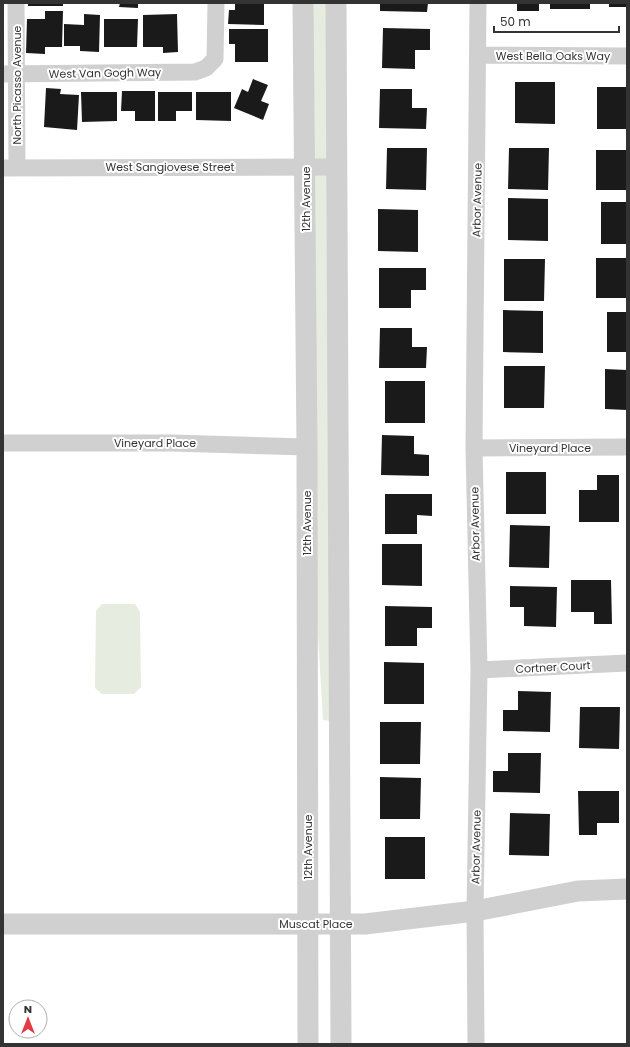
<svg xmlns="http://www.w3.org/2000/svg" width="630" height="1047" font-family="Poppins,sans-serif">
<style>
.green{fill:#e6ecdf}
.building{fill:#1a1a1a}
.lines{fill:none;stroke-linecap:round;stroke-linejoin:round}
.minor{stroke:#d0d0d0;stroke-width:17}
.tertiary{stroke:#d0d0d0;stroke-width:21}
.labels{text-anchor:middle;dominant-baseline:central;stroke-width:4;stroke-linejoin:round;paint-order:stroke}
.street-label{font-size:11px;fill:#333;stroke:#fff}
</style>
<rect width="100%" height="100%" fill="#fff"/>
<!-- green -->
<path class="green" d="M 303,3 L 336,3 L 333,721 L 323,720 L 307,447 Z
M 102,604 L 135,604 L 140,612 L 141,687 L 134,694 L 102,694 L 95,688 L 96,611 Z"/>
<!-- building -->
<path class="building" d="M 28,3 L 63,3 L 63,6 L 28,6 Z
M 120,3 L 138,3 L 138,8 L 119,7 Z
M 235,3 L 264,3 L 264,25 L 228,24 L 229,10 L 235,10 Z
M 380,3 L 428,3 L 427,12 L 380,11 Z
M 517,3 L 539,3 L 539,11 L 517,11 Z
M 550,3 L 590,3 L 590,9 L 550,9 Z
M 609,3 L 627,3 L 627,7 L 609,7 Z
M 45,11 L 63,11 L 62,47 L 45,47 L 45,54 L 26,53 L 27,19 L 45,19 Z
M 84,14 L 100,15 L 99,52 L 80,51 L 80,46 L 64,46 L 64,24 L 84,25 Z
M 177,14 L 178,52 L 163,53 L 163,47 L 143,47 L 143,15 Z
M 104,19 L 138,19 L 137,47 L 104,47 Z
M 383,28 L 430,29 L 430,50 L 415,50 L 415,69 L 382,68 Z
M 229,29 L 268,29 L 268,62 L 235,62 L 235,44 L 229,44 Z
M 253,79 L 268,85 L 261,101 L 269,104 L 263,120 L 234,108 L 242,89 L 248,92 Z
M 515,82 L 555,82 L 555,124 L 515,123 Z
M 597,87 L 627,87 L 627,129 L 597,129 Z
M 46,88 L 61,89 L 60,94 L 79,95 L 77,130 L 44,127 Z
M 380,89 L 412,89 L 412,108 L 427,108 L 426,129 L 379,128 Z
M 122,91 L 155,91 L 155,121 L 135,121 L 135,111 L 121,111 Z
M 81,92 L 117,92 L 117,121 L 82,122 Z
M 158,92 L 192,92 L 192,111 L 176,111 L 176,121 L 158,121 Z
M 196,92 L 231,92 L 231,121 L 196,120 Z
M 387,148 L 427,148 L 426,190 L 386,189 Z
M 509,148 L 549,148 L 548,190 L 508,189 Z
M 596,150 L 627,150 L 627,190 L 596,190 Z
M 508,198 L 548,199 L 548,241 L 508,240 Z
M 601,202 L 627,202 L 627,244 L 601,244 Z
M 378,209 L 418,210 L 418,252 L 378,251 Z
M 596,258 L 627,258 L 627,298 L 596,298 Z
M 504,259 L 545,259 L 544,301 L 504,301 Z
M 379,268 L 426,268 L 426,290 L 411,290 L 411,308 L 379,308 Z
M 503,310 L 543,311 L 543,353 L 503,352 Z
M 607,312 L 627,312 L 627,352 L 607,352 Z
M 380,328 L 412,328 L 412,347 L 427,347 L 426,368 L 379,368 Z
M 504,366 L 545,366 L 544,408 L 504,408 Z
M 605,369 L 627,370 L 627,410 L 605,409 Z
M 385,381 L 425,381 L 425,423 L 385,423 Z
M 382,435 L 414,436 L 414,454 L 429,455 L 429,476 L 381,475 Z
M 506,472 L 546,472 L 546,514 L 506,514 Z
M 597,475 L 619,475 L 619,522 L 579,522 L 579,490 L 597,490 Z
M 385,494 L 432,494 L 432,516 L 417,515 L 417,534 L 385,534 Z
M 510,525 L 550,526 L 549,568 L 509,567 Z
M 382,544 L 422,544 L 422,586 L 382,585 Z
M 571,580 L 611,580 L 612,624 L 594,624 L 594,612 L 571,612 Z
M 510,586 L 557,587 L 556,627 L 524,626 L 524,607 L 510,607 Z
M 385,606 L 432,607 L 432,628 L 417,628 L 417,646 L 385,646 Z
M 384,662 L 424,663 L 424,704 L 384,704 Z
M 518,691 L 551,692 L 550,732 L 503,731 L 503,710 L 518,710 Z
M 580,707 L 620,707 L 619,749 L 579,748 Z
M 380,722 L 421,722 L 420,764 L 380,764 Z
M 508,753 L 541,753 L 540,793 L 493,792 L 493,771 L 508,771 Z
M 380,777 L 421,778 L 420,819 L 380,819 Z
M 578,791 L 619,791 L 619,823 L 597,823 L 597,835 L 579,835 Z
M 510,813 L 550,814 L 549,856 L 509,855 Z
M 385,837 L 425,837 L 425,879 L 385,879 Z"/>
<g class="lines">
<!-- minor -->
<path class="minor" d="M 16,3 L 17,168
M 479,55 L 627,56
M 3,74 L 195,72 L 206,68 L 215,59 L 216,3
M 3,168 L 337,167
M 3,443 L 172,443 L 307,447
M 474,448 L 627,447
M 479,670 L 627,663
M 476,1044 L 475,911 L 479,670 L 474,448 L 478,3"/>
<!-- tertiary -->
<path class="tertiary" d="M 303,3 L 307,447 L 308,1044
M 336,3 L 341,1044
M 3,924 L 365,924 L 475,911 L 578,891 L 627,889"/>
</g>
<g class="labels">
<!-- street labels -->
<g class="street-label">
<text x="553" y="56">West Bella Oaks Way</text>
<text transform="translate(105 73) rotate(-1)">West Van Gogh Way</text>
<text transform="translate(17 85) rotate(-90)">North Picasso Avenue</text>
<text x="170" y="167">West Sangiovese Street</text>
<text transform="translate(306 199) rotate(-90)">12th Avenue</text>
<text transform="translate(477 200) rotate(-89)">Arbor Avenue</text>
<text x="155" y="443">Vineyard Place</text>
<text x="550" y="448">Vineyard Place</text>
<text transform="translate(307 523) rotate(-90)">12th Avenue</text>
<text transform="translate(475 524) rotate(-91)">Arbor Avenue</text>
<text transform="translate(553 667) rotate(-3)">Cortner Court</text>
<text transform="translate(308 847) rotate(-90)">12th Avenue</text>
<text transform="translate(476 847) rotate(-89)">Arbor Avenue</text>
<text x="316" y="924">Muscat Place</text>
</g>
</g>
<!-- border -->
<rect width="630" height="1047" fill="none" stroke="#333333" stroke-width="8"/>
<!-- north arrow -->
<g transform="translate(28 1019)"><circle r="19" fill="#ffffff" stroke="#adadad"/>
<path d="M0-3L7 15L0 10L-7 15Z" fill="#e63946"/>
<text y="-6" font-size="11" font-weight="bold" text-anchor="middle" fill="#333333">N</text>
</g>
<!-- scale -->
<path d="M494 26v6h125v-6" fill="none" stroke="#333333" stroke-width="2"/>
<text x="500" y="26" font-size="12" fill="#333333" stroke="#ffffff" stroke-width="3" paint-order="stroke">50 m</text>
</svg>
